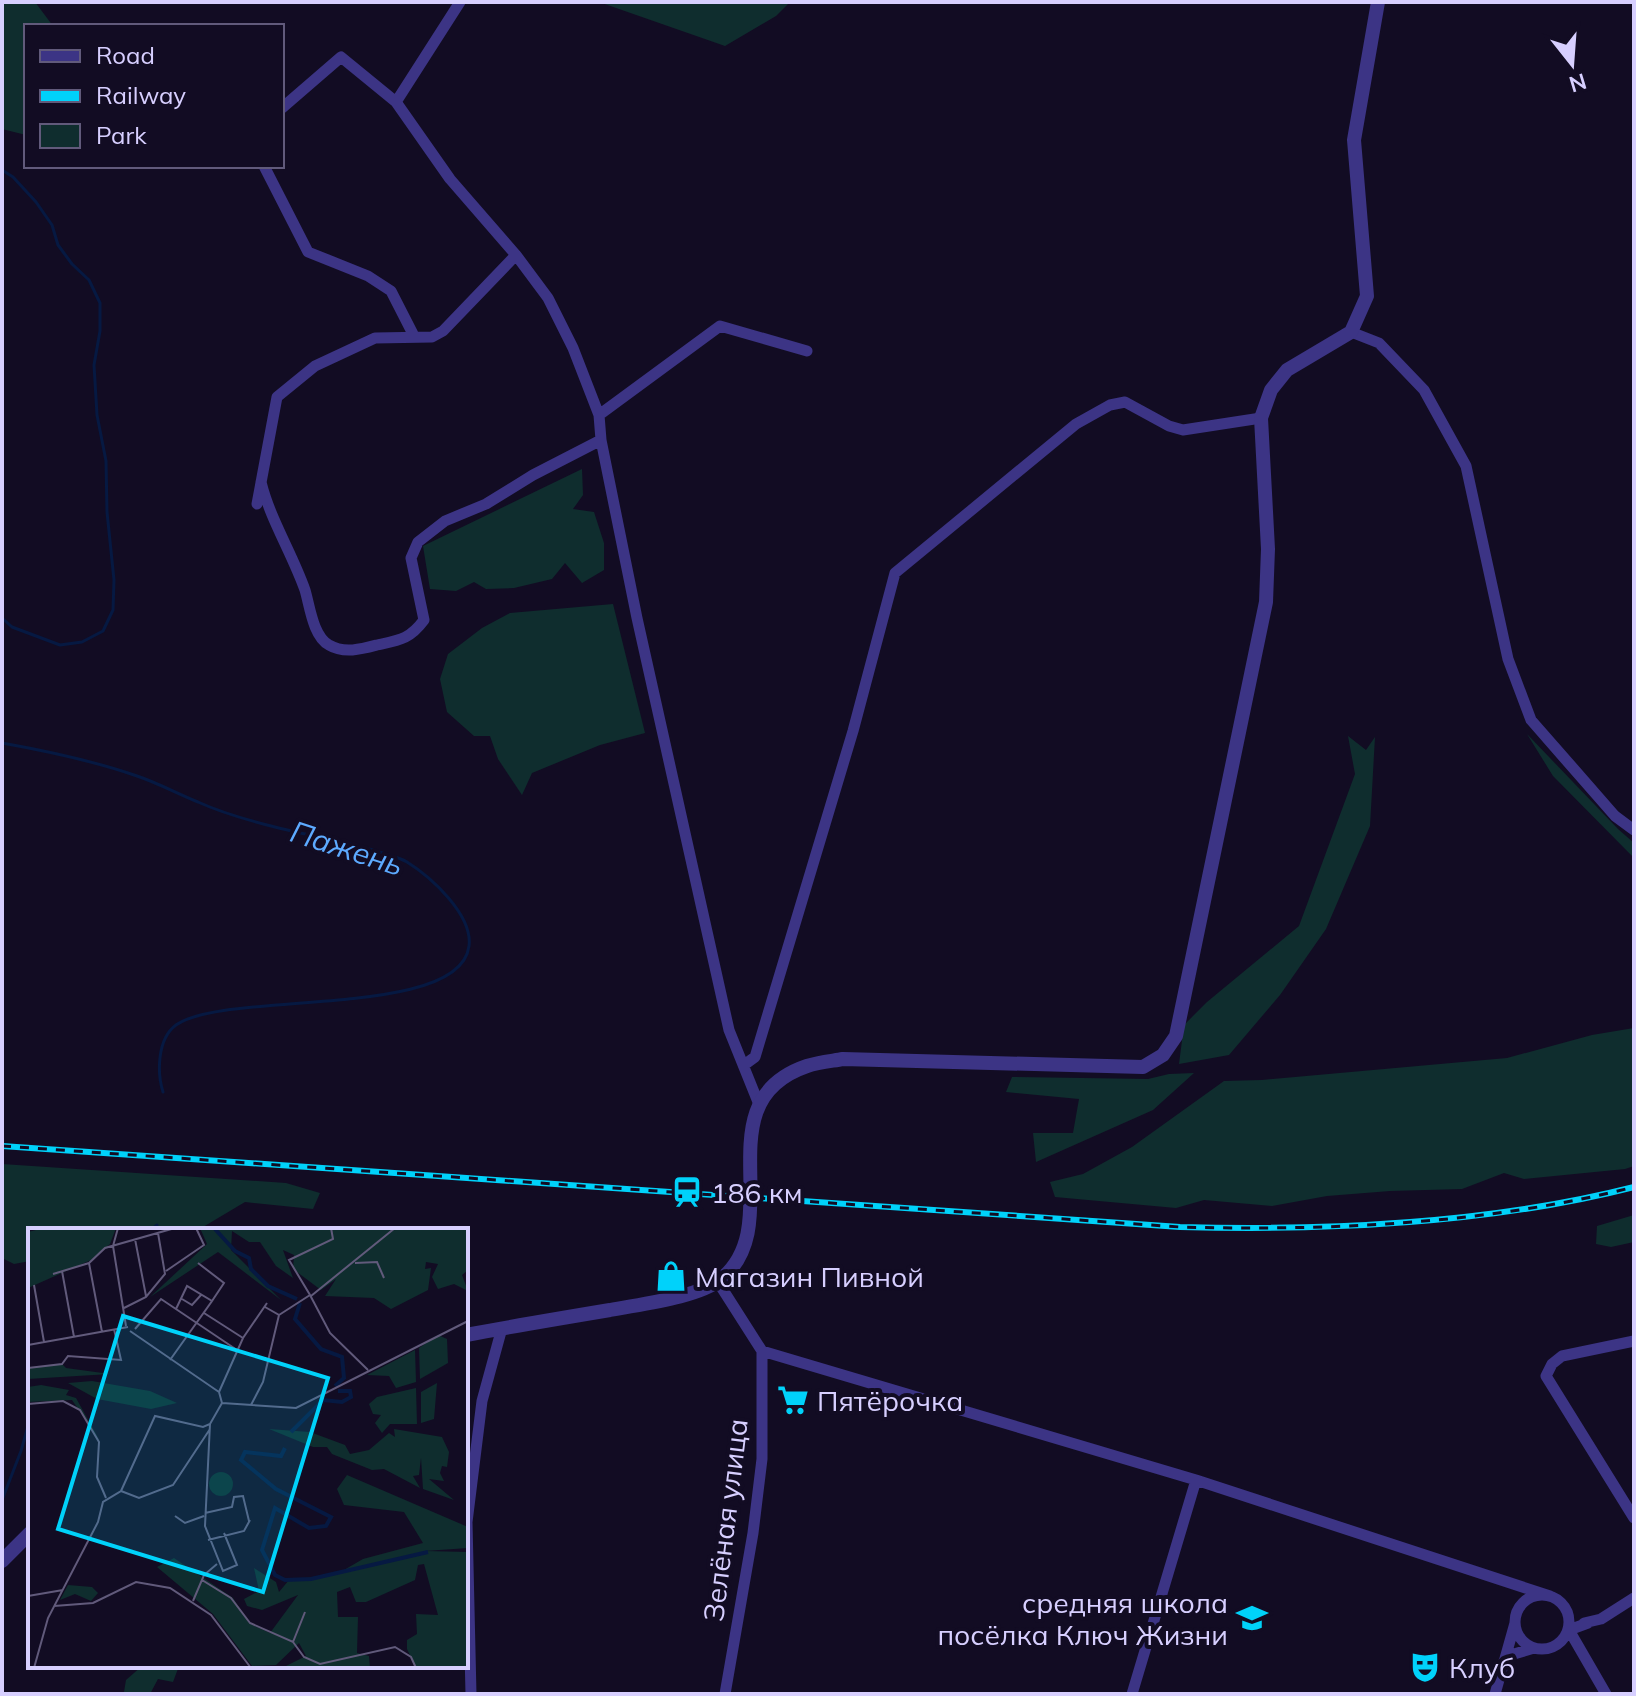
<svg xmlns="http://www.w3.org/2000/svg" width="1636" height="1696" font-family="Mulish,sans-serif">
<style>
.green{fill:#0f2d2e}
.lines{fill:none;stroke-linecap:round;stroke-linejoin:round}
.stream{stroke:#061942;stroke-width:3}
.minor{stroke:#3c3485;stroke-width:11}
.tertiary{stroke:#3c3485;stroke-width:14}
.rail-casing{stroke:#00d2fa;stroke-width:6}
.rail{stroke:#120c23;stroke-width:3;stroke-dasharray:9;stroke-linecap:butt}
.labels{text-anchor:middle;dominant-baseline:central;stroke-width:8;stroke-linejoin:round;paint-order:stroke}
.poi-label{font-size:28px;fill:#d7cfff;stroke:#120c23;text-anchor:start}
.street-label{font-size:28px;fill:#d7cfff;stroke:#120c23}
.water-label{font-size:30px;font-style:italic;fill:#5daaff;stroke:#120c23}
.inset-river{fill:none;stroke:#061942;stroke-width:4}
.inset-road{fill:none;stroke:#615a7b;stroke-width:2}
.view{fill:#00d2fa;fill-opacity:0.15;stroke:#00d2fa;stroke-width:4}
.inset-edge{fill:none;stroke:#d7cfff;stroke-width:4}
</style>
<rect width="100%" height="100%" fill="#120c23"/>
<!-- green -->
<path class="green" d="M 2,2 L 35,2 L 53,26 L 26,26 L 26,135 L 2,129 Z
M 599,2 L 790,2 L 776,16 L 725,46 Z
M 582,469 L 583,495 L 573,509 L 594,512 L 604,543 L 604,570 L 582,583 L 565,563 L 552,579 L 514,588 L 486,589 L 474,582 L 456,591 L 430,589 L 423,546 Z
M 613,604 L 645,733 L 600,745 L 532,773 L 522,795 L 498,759 L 490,736 L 474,736 L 447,712 L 440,679 L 448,654 L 482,628 L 510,613 Z
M 1527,734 L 1618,829 L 1634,843 L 1634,858 L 1553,776 Z
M 1348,736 L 1366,750 L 1375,737 L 1370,826 L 1326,929 L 1280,995 L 1229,1055 L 1179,1064 L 1184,1025 L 1207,1002 L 1299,926 L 1355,774 Z
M 1634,1028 L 1634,1166 L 1625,1169 L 1524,1179 L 1504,1173 L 1462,1189 L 1390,1191 L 1327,1196 L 1272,1206 L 1204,1200 L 1176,1208 L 1055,1197 L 1050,1182 L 1083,1174 L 1132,1147 L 1224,1081 L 1262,1080 L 1507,1058 L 1592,1035 Z
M 1194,1073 L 1153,1110 L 1036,1162 L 1033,1133 L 1073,1133 L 1079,1099 L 1006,1092 L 1012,1077 L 1148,1079 L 1169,1074 Z
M 2,1164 L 286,1183 L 320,1193 L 313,1209 L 245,1202 L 203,1227 L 30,1230 L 30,1261 L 14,1264 L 2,1258 Z
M 1634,1215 L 1634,1242 L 1611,1247 L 1596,1244 L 1597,1226 Z
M 142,1666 L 179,1666 L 173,1682 L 158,1679 L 150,1694 L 126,1694 L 124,1692 L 126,1680 Z"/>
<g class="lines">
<!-- stream -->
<path class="stream" d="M 2,170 L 13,177 L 36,202 L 52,225 L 58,245 L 72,264 L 89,280 L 100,303 L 100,331 L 94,365 L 97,415 L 106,461 L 107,512 L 114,580 L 113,610 L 103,631 L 82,642 L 60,645 L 12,627 L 2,618
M 2,743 C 47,751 94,761 137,776 C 158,783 178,794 198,802 C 220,812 244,819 267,825 C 304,835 342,840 379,852 C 388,855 399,857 407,862 C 431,877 473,915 469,946 C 460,1020 225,990 176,1025 C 157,1039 157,1073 163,1092
M 151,1230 L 157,1225
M 2,1500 L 21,1451 L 30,1419"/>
<!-- minor -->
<path class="minor" d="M 396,102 L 460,2
M 282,108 L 341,57 L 396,102 L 450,179 L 516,255 L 548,298 L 573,348 L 599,415 L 601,440 L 637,618 L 729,1030 L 758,1102
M 264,166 L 308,252 L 368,276 L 391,291 L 414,336
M 1351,332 L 1379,343 L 1424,390 L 1466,466 L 1508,659 L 1531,720 L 1615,816 L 1634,830
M 599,415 L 720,326 L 807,351
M 261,482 C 270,519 292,553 305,590 C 310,607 313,636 329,645 C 344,654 362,649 377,645 C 400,640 410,639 424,620 L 411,558 L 418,542 L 445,521 L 486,504 L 533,475 L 601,440
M 257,504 L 277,397 L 315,366 L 375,338 L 432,337 L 443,331 L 516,255
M 744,1065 L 755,1057 L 853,731 L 895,573 L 1076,424 L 1110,405 L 1125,402 L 1169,426 L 1183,430 L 1261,418
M 718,1282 L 762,1351 L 1196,1480 L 1550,1596
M 1634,1341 L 1562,1356 L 1552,1364 L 1546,1376 L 1634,1518
M1515 1622a27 27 0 1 1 54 0a27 27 0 1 1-54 0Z
M 1584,1623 L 1601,1619 L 1634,1598
M 1588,1623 L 1569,1630 L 1606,1694
M 1504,1661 L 1514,1654 L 1534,1648
M 471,1694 L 467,1522 L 482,1401 L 502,1328
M 725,1694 L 753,1533 L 762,1459 L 762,1351
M 1132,1694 L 1196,1480
M 1495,1694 L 1515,1623"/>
<!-- tertiary -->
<path class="tertiary" d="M 466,1335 C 514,1326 562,1318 610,1310 C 640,1304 697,1298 721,1279 C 790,1223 701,1102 807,1066 C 819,1062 832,1061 843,1059 L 1143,1067 L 1163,1055 L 1176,1036 L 1266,602 L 1268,549 L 1261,418 L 1271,390 L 1287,370 L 1351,332 L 1367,296 L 1354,140 L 1378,2
M 2,1561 L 30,1533"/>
<defs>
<path id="rail" d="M 2,1146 L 1180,1227 C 1329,1231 1489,1224 1634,1187"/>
</defs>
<!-- rail casing -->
<use href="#rail" class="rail-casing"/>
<!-- rail -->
<use href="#rail" class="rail"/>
</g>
<!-- icons -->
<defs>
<symbol id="station-bare" viewBox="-9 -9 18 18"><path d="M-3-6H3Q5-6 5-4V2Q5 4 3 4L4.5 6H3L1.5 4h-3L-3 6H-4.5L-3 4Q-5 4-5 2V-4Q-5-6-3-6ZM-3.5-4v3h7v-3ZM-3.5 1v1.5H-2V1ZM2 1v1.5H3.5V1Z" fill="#00d2fa" stroke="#120c23" stroke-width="2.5" paint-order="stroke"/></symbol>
<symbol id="shop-bare" viewBox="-9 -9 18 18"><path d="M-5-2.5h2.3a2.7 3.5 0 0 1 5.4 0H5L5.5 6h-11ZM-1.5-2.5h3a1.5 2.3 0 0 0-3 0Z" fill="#00d2fa" stroke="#120c23" stroke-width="2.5" paint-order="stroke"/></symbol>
<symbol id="supermarket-bare" viewBox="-9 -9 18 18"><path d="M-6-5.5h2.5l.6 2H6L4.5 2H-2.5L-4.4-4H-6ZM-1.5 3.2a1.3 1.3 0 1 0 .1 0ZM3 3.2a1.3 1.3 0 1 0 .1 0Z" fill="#00d2fa" stroke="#120c23" stroke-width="2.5" paint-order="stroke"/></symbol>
<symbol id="school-bare" viewBox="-9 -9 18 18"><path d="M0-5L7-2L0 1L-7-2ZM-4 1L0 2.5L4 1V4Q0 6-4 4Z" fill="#00d2fa" stroke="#120c23" stroke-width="2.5" paint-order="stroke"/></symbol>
<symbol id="theatre-bare" viewBox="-9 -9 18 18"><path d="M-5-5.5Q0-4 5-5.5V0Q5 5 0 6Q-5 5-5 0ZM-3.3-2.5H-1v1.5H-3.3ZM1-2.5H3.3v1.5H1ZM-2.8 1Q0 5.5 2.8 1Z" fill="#00d2fa" stroke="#120c23" stroke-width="2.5" paint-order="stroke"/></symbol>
</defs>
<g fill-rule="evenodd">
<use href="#station-bare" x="665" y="1170" width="44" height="44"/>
<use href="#shop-bare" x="649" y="1254" width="44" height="44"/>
<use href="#supermarket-bare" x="771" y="1378" width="44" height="44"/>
<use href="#school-bare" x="1230" y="1596" width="44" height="44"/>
<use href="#theatre-bare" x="1403" y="1645" width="44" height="44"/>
</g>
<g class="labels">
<!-- poi labels -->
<g class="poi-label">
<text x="711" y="1192">186 км</text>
<text x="695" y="1276">Магазин Пивной</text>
<text x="817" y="1400">Пятёрочка</text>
<text x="1228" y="1602" text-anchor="end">средняя школа<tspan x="1228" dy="32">посёлка Ключ Жизни</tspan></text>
<text x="1449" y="1667">Клуб</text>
</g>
<!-- street labels -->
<g class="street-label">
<text transform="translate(725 1520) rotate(-83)">Зелёная улица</text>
</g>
<!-- water labels -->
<g class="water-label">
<text transform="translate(347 848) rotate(18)">Пажень</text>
</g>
</g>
<!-- overview -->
<g transform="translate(28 1228)">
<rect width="440" height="440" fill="#120c23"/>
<path d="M 16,0 L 88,0 L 82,16 L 63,32 L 0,60 L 0,4 ZM 172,0 L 440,0 L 440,42 L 434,47 L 440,63 L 426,56 L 410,61 L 404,49 L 410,36 L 398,34 L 397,41 L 403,40 L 400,62 L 363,81 L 346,70 L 297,68 L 308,51 L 293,62 L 265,41 L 266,27 L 255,22 L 265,50 L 248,38 L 232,14 L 221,14 L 204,3 L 203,22 L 253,72 L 190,24 L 122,69 L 179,16 ZM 410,107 L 419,111 L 420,135 L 392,151 L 391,120 ZM 387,122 L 388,154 L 368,160 L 361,148 L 339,147 ZM 34,136 L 38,140 L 82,146 L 0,151 L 0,140 ZM 64,153 L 122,163 L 149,175 L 123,181 L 69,171 L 40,155 ZM 409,155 L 406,191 L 393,195 L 393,164 ZM 13,157 L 41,162 L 38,167 L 48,170 L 72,213 L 44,172 L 0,174 L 0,159 ZM 388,160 L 389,196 L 362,196 L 354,205 L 347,195 L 353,187 L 345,186 L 341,176 L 349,169 ZM 241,201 L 282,204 L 317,217 L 322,226 L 341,222 L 361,205 L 367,209 L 366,201 L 414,209 L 421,224 L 419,239 L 414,238 L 412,245 L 416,253 L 401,251 L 426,272 L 395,261 L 393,230 L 391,247 L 385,248 L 392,260 L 356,241 L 344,242 L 304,226 L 299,219 L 285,219 ZM181 256a12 12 0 1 1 24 0a12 12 0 1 1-24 0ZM 319,247 L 440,299 L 440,320 L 397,323 L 440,324 L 440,440 L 388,440 L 379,421 L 379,412 L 389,406 L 388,386 L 410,387 L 396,336 L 390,337 L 387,352 L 338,374 L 328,374 L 322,359 L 309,364 L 310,389 L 330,389 L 329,425 L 341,428 L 342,440 L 254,440 L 278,428 L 271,415 L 248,437 L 224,438 L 185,386 L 129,339 L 146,330 L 205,370 L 221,395 L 242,405 L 270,367 L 234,382 L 219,378 L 216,371 L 231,363 L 226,340 L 248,354 L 251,364 L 261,352 L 309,346 L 335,331 L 395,315 L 376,284 L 316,277 L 309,261 ZM 40,357 L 64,359 L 70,365 L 63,373 L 47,366 L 32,372 Z" fill="#0f2d2e"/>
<path class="inset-river" d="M 186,0 L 207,23 L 221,30 L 223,41 L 240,58 L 269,71M 272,75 L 267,91 L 293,121 L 314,129 L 316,150 L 307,158M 263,204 L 295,172 L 314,174 L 323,169 L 322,163 L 310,163M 257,220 L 253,228 L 217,224 L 213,232 L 248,261 L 303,289 L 298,298 L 281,300 L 247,280 L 234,322 L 247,347 L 257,352 L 283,351 L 400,324"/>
<path class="inset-road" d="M 90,0 L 85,18 L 98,98M 107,11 L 118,68M 61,35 L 74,104M 170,35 L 196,55 L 184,73M 327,35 L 349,34 L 356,50M 34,43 L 46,109M 138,43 L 176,17 L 168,0M 25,46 L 61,35 L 77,20 L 147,0M 6,57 L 16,114M 282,67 L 302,105 L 340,142M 283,68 L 367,0M 154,71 L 164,77 L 173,67M 96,80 L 118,69 L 137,46 L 130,5M 176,85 L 215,110M 251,87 L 282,67 L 261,32 L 305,11 L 303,0M 107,101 L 133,71 L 209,122M 102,103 L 191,164 L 194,175M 0,117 L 100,99M 142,132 L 184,73 L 159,58 L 148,81M 0,140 L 34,136 L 40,128 L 93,132 L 86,101M 191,164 L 215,110 L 239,75M 194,175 L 268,180 L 440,93M 0,176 L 35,173 L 52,182 L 71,214 L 69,249 L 78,270M 223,177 L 235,154 L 251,87 L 237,79M 182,196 L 177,298 L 195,343 L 209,337 L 196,305M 93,263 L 111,270 L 145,257 L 182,201M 177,285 L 204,279 L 206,269 L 215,268 L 221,293M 147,288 L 157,295 L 176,288M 180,312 L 216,303 L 222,292M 174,352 L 203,370 L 222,395 L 265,414 L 277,384M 0,368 L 35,362M 165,373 L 176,347 L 189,336M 26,378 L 65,375 L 108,354 L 142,360 L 183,387 L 223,440M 265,414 L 276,429 L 292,436 L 367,419 L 383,429 L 388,440M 6,440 L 20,390 L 70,294 L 75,274 L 93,263 L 127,188 L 175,199 L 182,196 L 194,175"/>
<path class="view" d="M 95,88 L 300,150 L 235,364 L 30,301 Z"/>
<rect width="440" height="440" class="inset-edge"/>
</g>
<!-- border -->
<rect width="1636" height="1696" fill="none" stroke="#d7cfff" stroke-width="8"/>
<!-- legend -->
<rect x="24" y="24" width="260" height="144" fill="#120c23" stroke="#615a7b" stroke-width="2"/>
<rect x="40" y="50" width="40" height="12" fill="#3c3485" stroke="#615a7b" stroke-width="2"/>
<text x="96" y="64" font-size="24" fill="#d7cfff">Road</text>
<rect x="40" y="90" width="40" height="12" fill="#00d2fa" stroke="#615a7b" stroke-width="2"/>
<text x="96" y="104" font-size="24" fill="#d7cfff">Railway</text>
<rect x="40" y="124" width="40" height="24" fill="#0f2d2e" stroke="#615a7b" stroke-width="2"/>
<text x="96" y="144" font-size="24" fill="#d7cfff">Park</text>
<!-- north arrow -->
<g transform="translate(1572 64) rotate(163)" stroke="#120c23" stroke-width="6" paint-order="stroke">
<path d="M0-6L14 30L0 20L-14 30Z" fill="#d7cfff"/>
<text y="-12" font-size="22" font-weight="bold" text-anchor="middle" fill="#d7cfff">N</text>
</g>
</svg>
